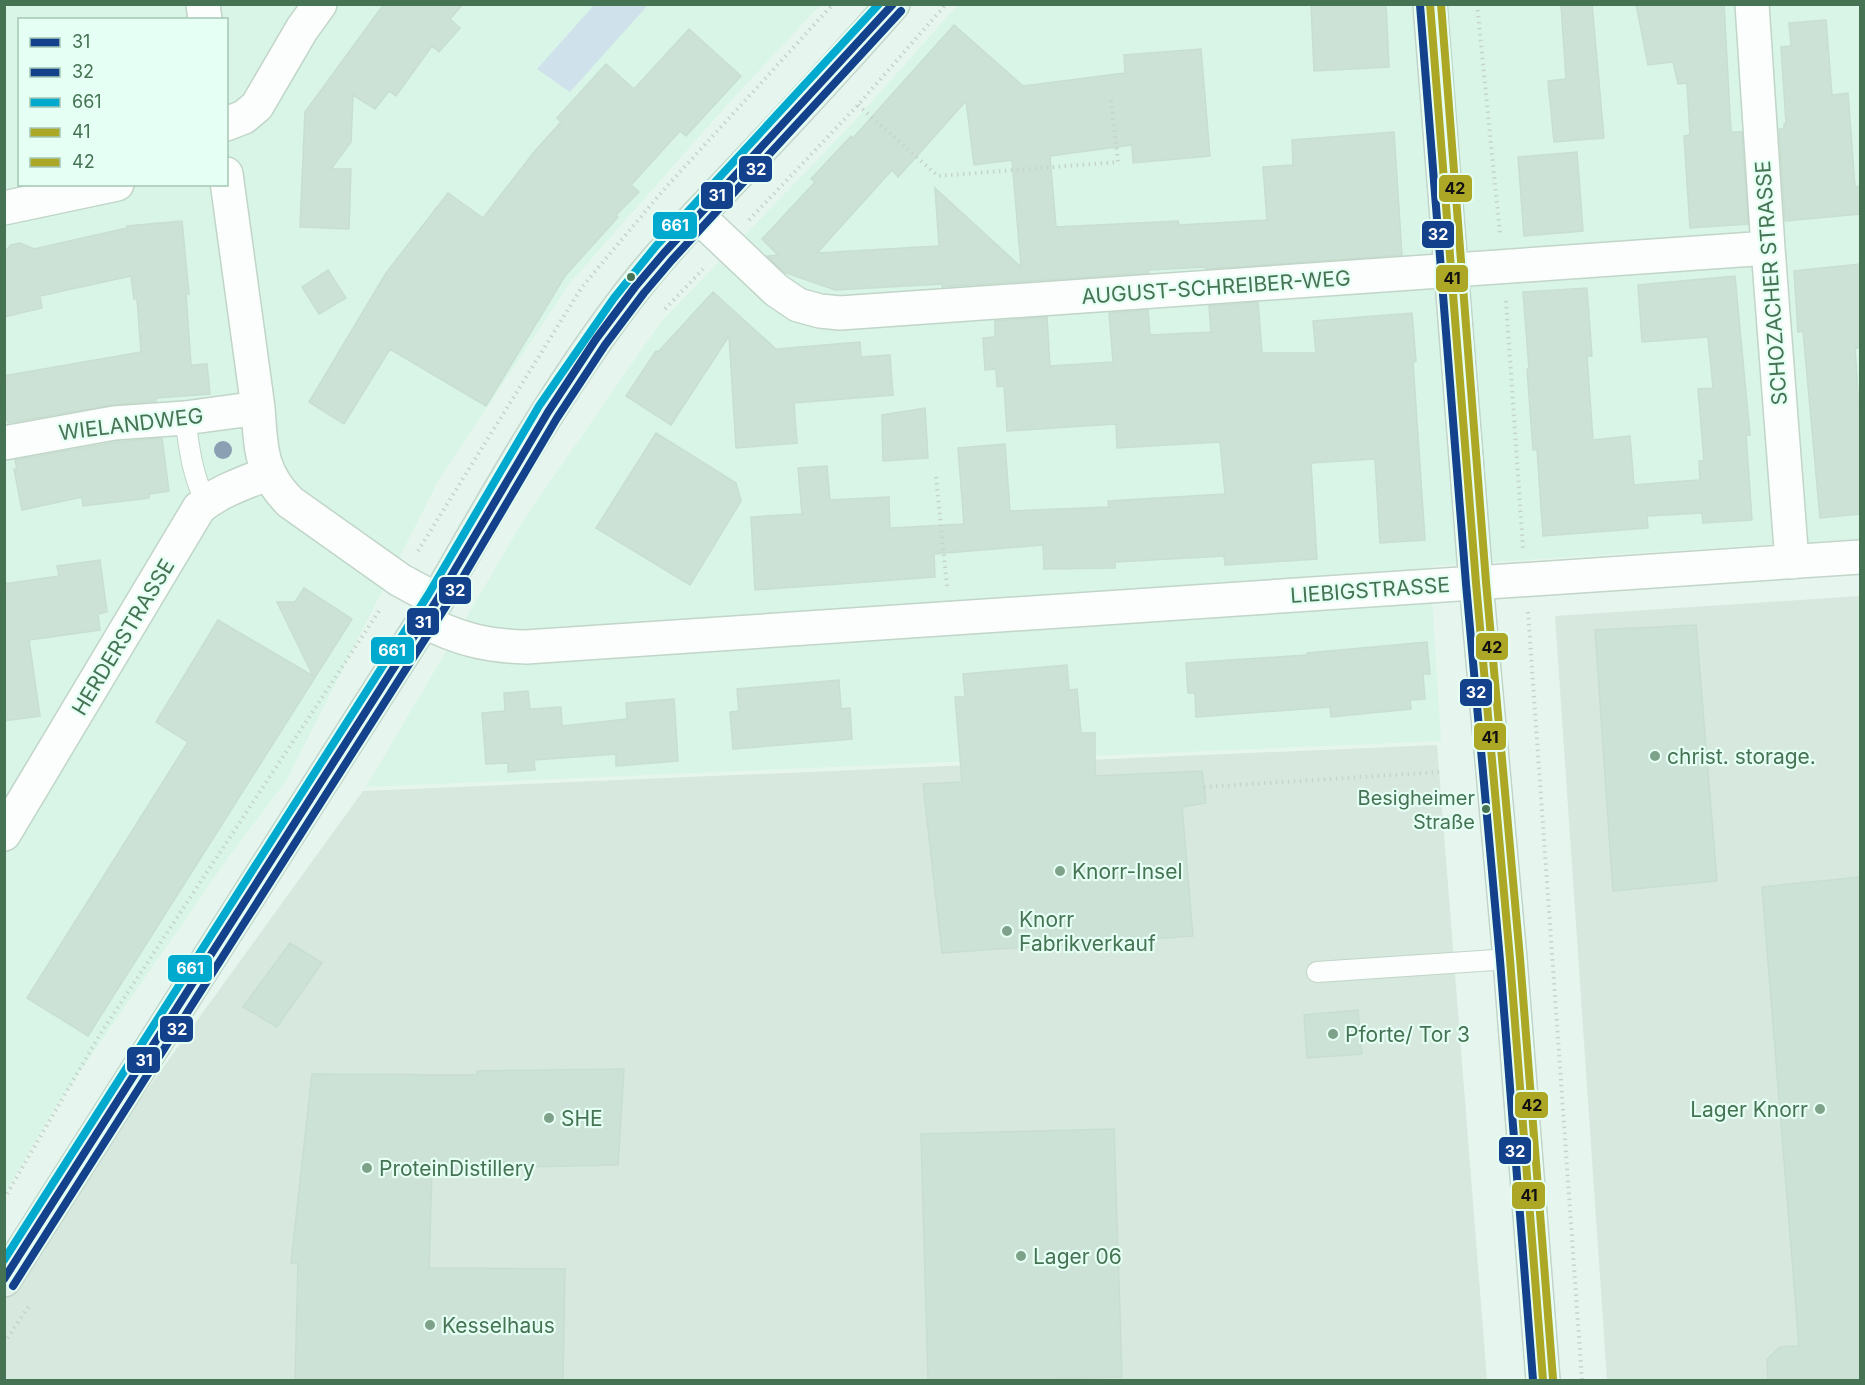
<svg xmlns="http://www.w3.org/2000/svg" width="1865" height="1385" font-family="Inter,sans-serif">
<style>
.residential{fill:#d8f5e7;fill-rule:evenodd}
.industrial{fill:#d7e8de}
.green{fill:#cfe2ec}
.building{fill:#cde2d6;stroke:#c8ded1;stroke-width:1.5;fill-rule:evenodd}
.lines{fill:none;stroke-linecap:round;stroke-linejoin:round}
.lane-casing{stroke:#c1d5c8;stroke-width:22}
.street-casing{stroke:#c1d5c8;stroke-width:36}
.secondary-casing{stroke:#c0d4c8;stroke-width:36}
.primary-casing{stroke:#c3d5c9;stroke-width:36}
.path{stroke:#c6d5cb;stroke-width:4;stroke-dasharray:1.5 4.5;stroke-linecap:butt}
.lane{stroke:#fbfefc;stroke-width:20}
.street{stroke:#fbfefc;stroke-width:33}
.secondary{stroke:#fbfefc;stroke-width:33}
.primary{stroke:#e3f2eb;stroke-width:33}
.bus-1-casing{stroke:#e5fff4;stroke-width:12}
.bus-2-casing{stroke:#e5fff4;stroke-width:12}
.bus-3-casing{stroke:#e5fff4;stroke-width:12}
.bus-4-casing{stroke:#e5fff4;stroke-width:12}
.bus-5-casing{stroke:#e5fff4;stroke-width:12}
.bus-1{stroke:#14418b;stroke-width:8}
.bus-2{stroke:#14418b;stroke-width:8}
.bus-3{stroke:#00a9ce;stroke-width:8}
.bus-4{stroke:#aca826;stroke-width:8}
.bus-5{stroke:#aca826;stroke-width:8}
.tree{fill:#8ca0b4}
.bus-dot{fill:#467354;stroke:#e5fff4;stroke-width:2}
.poi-dot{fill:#7ea18a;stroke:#e5fff4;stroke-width:2}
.labels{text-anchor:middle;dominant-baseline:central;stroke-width:4.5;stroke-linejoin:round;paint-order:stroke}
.bus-label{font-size:20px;fill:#467354;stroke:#e5fff4;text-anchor:end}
.street-label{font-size:21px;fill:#467354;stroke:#e5fff4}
.poi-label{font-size:21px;fill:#467354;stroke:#e5fff4;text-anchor:start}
.line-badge{stroke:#e5fff4;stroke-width:2}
.badge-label{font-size:16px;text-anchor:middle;font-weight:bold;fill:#fff}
.pale-badge-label{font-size:16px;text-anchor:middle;font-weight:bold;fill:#111}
</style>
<rect width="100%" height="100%" fill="#e6f6ee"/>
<!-- residential -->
<path class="residential" d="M 5,5 L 820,5 L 727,105 L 569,284 L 438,481 L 286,781 L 230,855 L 62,1097 L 5,1193 ZM 20,20 L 226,20 L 226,184 L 20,184 Z
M 958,5 L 1860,5 L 1860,539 L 1430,566 L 1441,741 L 366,787 L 525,518 L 660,323 L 849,127 Z"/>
<!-- industrial -->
<path class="industrial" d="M 1860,596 L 1860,1380 L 1607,1380 L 1555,616 Z
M 1437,745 L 1487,1380 L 5,1380 L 5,1286 L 363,791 Z"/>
<!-- green -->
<path class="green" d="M 595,4 L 648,5 L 570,92 L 537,69 Z"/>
<!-- building -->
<path class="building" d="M 384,4 L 463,4 L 450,19 L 460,28 L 439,52 L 432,46 L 396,96 L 389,91 L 375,109 L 353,95 L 351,142 L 331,169 L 351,169 L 349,229 L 300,227 L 305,112 Z
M 1311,4 L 1386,4 L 1389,67 L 1314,71 Z
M 1561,4 L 1592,4 L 1604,138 L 1554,142 L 1548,81 L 1566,79 Z
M 1636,4 L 1724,4 L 1731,132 L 1742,132 L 1748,224 L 1690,228 L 1684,136 L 1690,135 L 1687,83 L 1678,84 L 1673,62 L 1648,65 Z
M 1826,20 L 1832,95 L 1848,93 L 1855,187 L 1860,186 L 1860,214 L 1785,221 L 1779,129 L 1784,129 L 1784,124 L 1786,123 L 1781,47 L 1791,46 L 1789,23 Z
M 954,25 L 1023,86 L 1125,73 L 1124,55 L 1201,49 L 1210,156 L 1133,163 L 1132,145 L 1050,156 L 1056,227 L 1178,221 L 1179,225 L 1267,220 L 1263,167 L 1293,165 L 1292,140 L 1394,132 L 1402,255 L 1206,269 L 1206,267 L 1148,270 L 1149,273 L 942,287 L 942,284 L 835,290 L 784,272 L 767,256 L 778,255 L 762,239 L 815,182 L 811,179 L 851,136 L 853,138 ZM 966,101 L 974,165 L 1012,160 L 1021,267 L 935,188 L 939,246 L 817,253 L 892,170 L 898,177 Z
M 689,29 L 741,76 L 686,136 L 680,131 L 631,185 L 639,192 L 616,215 L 618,217 L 565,276 L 486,406 L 390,349 L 344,424 L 309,402 L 386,273 L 448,193 L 483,218 L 534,152 L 561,122 L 557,118 L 606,64 L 634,89 Z
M 1577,152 L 1583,231 L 1524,236 L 1518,157 Z
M 182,221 L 189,294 L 186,294 L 191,365 L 207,364 L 210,394 L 156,398 L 156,401 L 111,405 L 8,423 L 4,410 L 4,376 L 141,352 L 137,299 L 134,299 L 131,276 L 40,296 L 42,308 L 4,317 L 4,253 L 11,245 L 20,243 L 34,249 L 127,228 L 127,226 Z
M 1860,264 L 1860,348 L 1855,348 L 1860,425 L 1860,514 L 1820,518 L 1803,331 L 1798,332 L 1794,271 Z
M 328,270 L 346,298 L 319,314 L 302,287 Z
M 1735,276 L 1750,435 L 1746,435 L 1752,520 L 1703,523 L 1702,513 L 1647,516 L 1648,528 L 1543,536 L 1537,449 L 1533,450 L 1527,369 L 1529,369 L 1523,292 L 1587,288 L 1592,356 L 1587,356 L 1593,440 L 1630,436 L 1634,485 L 1670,482 L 1700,480 L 1699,461 L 1704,461 L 1698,389 L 1713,388 L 1708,337 L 1642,342 L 1638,285 Z
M 713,292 L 776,349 L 860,342 L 861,357 L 890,355 L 893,395 L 794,403 L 797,443 L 736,448 L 729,336 L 671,425 L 626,396 L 656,351 L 658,352 Z
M 1258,302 L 1262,353 L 1316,353 L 1313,321 L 1412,313 L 1416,361 L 1413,362 L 1425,540 L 1380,543 L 1375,459 L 1311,463 L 1317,559 L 1225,565 L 1224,556 L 1115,562 L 1115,568 L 1044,569 L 1043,545 L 934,554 L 935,577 L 755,590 L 751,517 L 802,514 L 798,468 L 827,466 L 830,500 L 889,497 L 890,528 L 964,524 L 958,448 L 1005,444 L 1010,511 L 1109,507 L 1108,501 L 1225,494 L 1220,442 L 1117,448 L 1116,424 L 1007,431 L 1004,386 L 997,387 L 996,369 L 985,370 L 983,338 L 995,337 L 995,321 L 1047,317 L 1050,366 L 1113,362 L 1109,313 L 1148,310 L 1150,335 L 1211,332 L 1209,306 Z
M 925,408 L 928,458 L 883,461 L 882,415 Z
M 656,433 L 736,483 L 741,501 L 690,585 L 596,528 Z
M 162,438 L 169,491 L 149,494 L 149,498 L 83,506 L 82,497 L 22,510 L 14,469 L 17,469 L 15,460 L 116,442 Z
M 100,560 L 107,612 L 98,614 L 100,630 L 29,640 L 40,716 L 4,721 L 4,584 L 59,576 L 57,566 Z
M 304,588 L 352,619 L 88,1036 L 27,998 L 188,742 L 156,722 L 218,620 L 313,676 L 277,602 L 295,602 Z
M 1696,625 L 1717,881 L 1613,891 L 1595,630 Z
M 1427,642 L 1430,674 L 1423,674 L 1425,699 L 1410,700 L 1411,709 L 1331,717 L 1330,707 L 1196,717 L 1195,693 L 1188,693 L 1186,663 L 1307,655 L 1307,653 Z
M 1067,665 L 1069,690 L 1077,689 L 1081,733 L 1095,733 L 1095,776 L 1202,771 L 1206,803 L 1182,807 L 1193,936 L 942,953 L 923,784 L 962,782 L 955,697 L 965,697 L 963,674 Z
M 839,680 L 841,709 L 850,708 L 852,739 L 733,749 L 730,712 L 739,711 L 737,689 Z
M 528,691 L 530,709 L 561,707 L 562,726 L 627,719 L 626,703 L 674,699 L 678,761 L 616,766 L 616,754 L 534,760 L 535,770 L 508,772 L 508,763 L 486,764 L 482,713 L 505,711 L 504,693 Z
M 1860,877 L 1860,1380 L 1768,1380 L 1767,1359 L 1780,1347 L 1799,1346 L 1762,887 Z
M 290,943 L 322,963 L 277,1027 L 243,1007 Z
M 1358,1010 L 1362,1054 L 1307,1058 L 1304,1015 Z
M 624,1069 L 618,1165 L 432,1169 L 429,1268 L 565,1269 L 563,1380 L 295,1380 L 298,1263 L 291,1263 L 312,1074 L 477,1075 L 477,1071 Z
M 1114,1129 L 1122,1377 L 1013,1380 L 928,1380 L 921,1134 Z"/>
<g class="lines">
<defs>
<path id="lane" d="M 185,418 C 189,447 192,475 206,502
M 1317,972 L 1510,959"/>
<path id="street" d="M 203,4 L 205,20
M 1752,4 L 1768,248 L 1792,562
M 226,124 L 244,117 L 257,106 L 302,29 L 320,4
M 226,174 L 258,408 C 261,448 260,472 290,502 L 400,580 L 437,600
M 4,208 L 117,184
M 698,216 L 776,290 L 798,305 L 820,311 L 840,313 L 1768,248
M 4,443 L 114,423 L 185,418 L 258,408
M 423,621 C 459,639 486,646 526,647 L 1860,557
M 4,834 L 199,508 C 219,491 244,483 269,473"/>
<path id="secondary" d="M 1430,4 L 1476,583 L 1510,959 L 1543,1380"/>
<path id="primary" d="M 4,1280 L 437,600 C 495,499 552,397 622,304 C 657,257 699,214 739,172 C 791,117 843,61 893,4"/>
</defs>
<!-- lane casing -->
<use href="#lane" class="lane-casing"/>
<!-- street casing -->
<use href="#street" class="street-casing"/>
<!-- secondary casing -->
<use href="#secondary" class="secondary-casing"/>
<!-- primary casing -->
<use href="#primary" class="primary-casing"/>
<!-- path -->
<path class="path" d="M 1477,4 L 1500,234
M 858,105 L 938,176 L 1118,162 L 1111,99
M 749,220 L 858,105 L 946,4
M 1506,301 L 1523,548
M 665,309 L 703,269
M 936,477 L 947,586
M 418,551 L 582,287 L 660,194 L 833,4
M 1528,612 L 1582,1380
M 1204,787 L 1440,772
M 4,1199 L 99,1036 L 381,608
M 4,1343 L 29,1306"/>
<!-- lane -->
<use href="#lane" class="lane"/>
<!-- street -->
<use href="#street" class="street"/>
<!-- secondary -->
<use href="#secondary" class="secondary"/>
<!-- primary -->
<use href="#primary" class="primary"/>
<defs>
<path id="bus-1" d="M 4,1279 L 437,600 L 548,412 L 596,339 L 635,287 L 664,253 L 893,4"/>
<path id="bus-2" d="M 1420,5 L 1466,584 L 1500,960 L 1533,1380
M 13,1286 L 446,606 L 557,418 L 605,345 L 644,293 L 672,260 L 901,11"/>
<path id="bus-3" d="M 4,1260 L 428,595 L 539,406 L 614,298 L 656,246 L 879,4"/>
<path id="bus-4" d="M 1430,4 L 1476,583 L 1510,959 L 1543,1380"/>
<path id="bus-5" d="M 1441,4 L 1486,582 L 1520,958 L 1553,1379"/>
</defs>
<!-- bus-1 casing -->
<use href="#bus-1" class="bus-1-casing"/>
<!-- bus-2 casing -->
<use href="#bus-2" class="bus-2-casing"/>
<!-- bus-3 casing -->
<use href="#bus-3" class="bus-3-casing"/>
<!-- bus-4 casing -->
<use href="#bus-4" class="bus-4-casing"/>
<!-- bus-5 casing -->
<use href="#bus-5" class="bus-5-casing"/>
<!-- bus-1 -->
<use href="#bus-1" class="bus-1"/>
<!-- bus-2 -->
<use href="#bus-2" class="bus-2"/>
<!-- bus-3 -->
<use href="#bus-3" class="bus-3"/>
<!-- bus-4 -->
<use href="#bus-4" class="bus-4"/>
<!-- bus-5 -->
<use href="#bus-5" class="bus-5"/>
</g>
<!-- trees -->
<circle class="tree" cx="223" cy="450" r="9"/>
<!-- markers -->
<g class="bus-dot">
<circle cx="631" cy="277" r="5"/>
<circle cx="1486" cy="809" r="5"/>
</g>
<g class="poi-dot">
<circle cx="1655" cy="756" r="6"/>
<circle cx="1060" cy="871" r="6"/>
<circle cx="1007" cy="931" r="6"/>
<circle cx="1333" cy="1034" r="6"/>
<circle cx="1820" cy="1109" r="6"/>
<circle cx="549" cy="1118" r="6"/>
<circle cx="367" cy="1168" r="6"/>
<circle cx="1021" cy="1256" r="6"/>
<circle cx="430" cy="1325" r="6"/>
</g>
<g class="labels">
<!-- bus labels -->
<g class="bus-label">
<text x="1475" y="798">Besigheimer<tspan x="1475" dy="24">Straße</tspan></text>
</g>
<!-- street labels -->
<g class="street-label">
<text transform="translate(1771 283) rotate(-94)">SCHOZACHER STRASSE</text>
<text transform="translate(1216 287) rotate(-4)">AUGUST-SCHREIBER-WEG</text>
<text transform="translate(131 424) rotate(-7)">WIELANDWEG</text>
<text transform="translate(1370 590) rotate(-4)">LIEBIGSTRASSE</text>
<text transform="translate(123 637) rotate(-59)">HERDERSTRASSE</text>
</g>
<!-- poi labels -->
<g class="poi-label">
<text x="1667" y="756">christ. storage.</text>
<text x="1072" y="871">Knorr-Insel</text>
<text x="1019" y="919">Knorr<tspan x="1019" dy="24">Fabrikverkauf</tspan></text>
<text x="1345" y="1034">Pforte/ Tor 3</text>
<text x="1808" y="1109" text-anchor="end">Lager Knorr</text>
<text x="561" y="1118">SHE</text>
<text x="379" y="1168">ProteinDistillery</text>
<text x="1033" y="1256">Lager 06</text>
<text x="442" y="1325">Kesselhaus</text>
</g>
</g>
<g class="line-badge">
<rect x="738" y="155" width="35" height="28" rx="6" fill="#14418b"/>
<rect x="1438" y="174" width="35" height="29" rx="6" fill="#aca826"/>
<rect x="700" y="181" width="34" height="29" rx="6" fill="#14418b"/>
<rect x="652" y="211" width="46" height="29" rx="6" fill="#00a9ce"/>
<rect x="1421" y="220" width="34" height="29" rx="6" fill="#14418b"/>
<rect x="1435" y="264" width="34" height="29" rx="6" fill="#aca826"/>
<rect x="438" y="576" width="34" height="29" rx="6" fill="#14418b"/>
<rect x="406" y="607" width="34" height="29" rx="6" fill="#14418b"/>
<rect x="1475" y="632" width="34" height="29" rx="6" fill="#aca826"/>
<rect x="370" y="636" width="45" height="29" rx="6" fill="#00a9ce"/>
<rect x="1459" y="678" width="34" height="29" rx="6" fill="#14418b"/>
<rect x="1473" y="722" width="34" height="29" rx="6" fill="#aca826"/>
<rect x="167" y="954" width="46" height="29" rx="6" fill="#00a9ce"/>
<rect x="159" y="1015" width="35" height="28" rx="6" fill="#14418b"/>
<rect x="126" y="1046" width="35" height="28" rx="6" fill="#14418b"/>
<rect x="1514" y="1091" width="35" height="28" rx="6" fill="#aca826"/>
<rect x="1498" y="1136" width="34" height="29" rx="6" fill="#14418b"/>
<rect x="1511" y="1181" width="35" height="29" rx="6" fill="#aca826"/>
</g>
<g class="badge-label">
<text x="756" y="175">32</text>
<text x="717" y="201">31</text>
<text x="675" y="231">661</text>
<text x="1438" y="240">32</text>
<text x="455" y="596">32</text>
<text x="423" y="628">31</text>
<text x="392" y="656">661</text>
<text x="1476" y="698">32</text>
<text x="190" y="974">661</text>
<text x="177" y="1035">32</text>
<text x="144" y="1066">31</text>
<text x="1515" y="1157">32</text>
</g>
<g class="pale-badge-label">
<text x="1455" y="194">42</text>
<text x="1452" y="284">41</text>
<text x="1492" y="653">42</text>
<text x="1490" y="743">41</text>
<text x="1532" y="1111">42</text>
<text x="1529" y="1201">41</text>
</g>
<!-- border -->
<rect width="1865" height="1385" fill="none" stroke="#467354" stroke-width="12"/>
<!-- legend -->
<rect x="18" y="18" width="210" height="168" fill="#e5fff4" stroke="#a5c7b4" stroke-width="1.5"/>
<rect x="30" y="38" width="30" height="9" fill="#14418b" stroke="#a5c7b4" stroke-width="1.5"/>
<text x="72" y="48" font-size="18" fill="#467354">31</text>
<rect x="30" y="68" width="30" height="9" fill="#14418b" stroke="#a5c7b4" stroke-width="1.5"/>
<text x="72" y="78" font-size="18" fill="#467354">32</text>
<rect x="30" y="98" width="30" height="9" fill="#00a9ce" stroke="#a5c7b4" stroke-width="1.5"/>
<text x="72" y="108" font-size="18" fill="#467354">661</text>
<rect x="30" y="128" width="30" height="9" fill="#aca826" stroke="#a5c7b4" stroke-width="1.5"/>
<text x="72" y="138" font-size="18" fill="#467354">41</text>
<rect x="30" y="158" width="30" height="9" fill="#aca826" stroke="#a5c7b4" stroke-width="1.5"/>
<text x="72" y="168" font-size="18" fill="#467354">42</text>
</svg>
